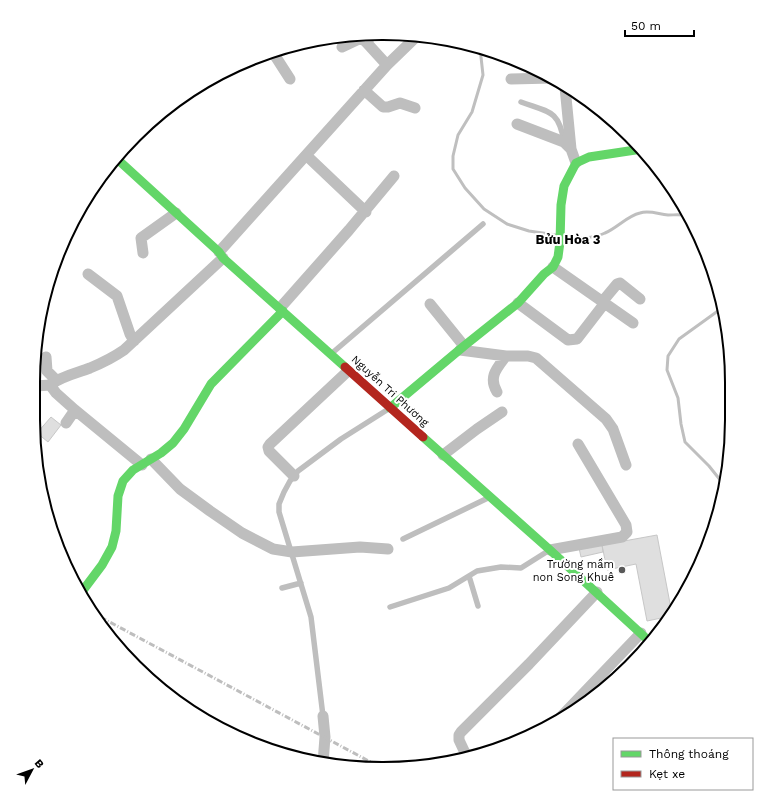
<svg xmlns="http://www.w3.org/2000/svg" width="765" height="802" font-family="'Work Sans',sans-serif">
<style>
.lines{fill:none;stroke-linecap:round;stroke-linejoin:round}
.stream{stroke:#bfbfbf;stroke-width:3}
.building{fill:#dfdfdf;stroke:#c7c7c7}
.lane{stroke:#bebebe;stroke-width:5.5}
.street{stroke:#bebebe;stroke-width:11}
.fast{stroke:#63d668;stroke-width:9}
.jam{stroke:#b3261e;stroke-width:9}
.rail{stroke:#bebebe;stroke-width:3;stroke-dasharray:6 2 1 2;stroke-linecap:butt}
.poi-dot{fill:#595959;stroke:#fff;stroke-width:1.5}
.labels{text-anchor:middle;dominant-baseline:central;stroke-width:4;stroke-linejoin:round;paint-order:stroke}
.street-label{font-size:11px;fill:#000;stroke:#fff}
.poi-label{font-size:11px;fill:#000;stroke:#fff;text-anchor:end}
.quarter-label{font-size:13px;font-weight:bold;fill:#000;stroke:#fff}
.rim{fill:none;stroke:#000;stroke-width:2}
</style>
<rect width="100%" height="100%" fill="#fff"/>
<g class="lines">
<!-- stream -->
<path class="stream" d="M 480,48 L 483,75 L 472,112 L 458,135 L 453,156 L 453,169 L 465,188 L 484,209 L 507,224 L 529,231 L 556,235
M 565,237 C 578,238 593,239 605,233 C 617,228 627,216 640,213 C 649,210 658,214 668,215 C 675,215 682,214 689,216
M 722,308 L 679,339 L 668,356 L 667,370 L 678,398 L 681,424 L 685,442 L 709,466 L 725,486"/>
</g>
<!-- building -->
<path class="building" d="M 51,417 L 61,425 L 48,442 L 37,433 Z
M 657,535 L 672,614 L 671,616 L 647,621 L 636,564 L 607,570 L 602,545 Z
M 602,545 L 603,552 L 581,557 L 579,548 Z"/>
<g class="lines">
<!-- lane -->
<path class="lane" d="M 521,102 C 549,112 559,110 564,142
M 331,354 L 483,224
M 403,539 L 490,497
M 469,576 L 478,606
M 282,588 L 301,583
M 390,607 L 449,588 L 477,571 L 501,567 L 521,568 L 548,551
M 323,716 L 311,617 L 279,512 L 279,504 L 284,492 L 290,481 L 298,471 L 341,439 L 390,408"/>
<!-- street -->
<path class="street" d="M 372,35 L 366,42 L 387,65
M 342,47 L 361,38 L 366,42
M 272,51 L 290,79
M 511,79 L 552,78
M 565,87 L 571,149
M 364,90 L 383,107 L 388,107 L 400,103 L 415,108
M 517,124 L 564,142 L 571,149 L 576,163
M 306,155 L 366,212
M 219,252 L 387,65 L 417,36
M 143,253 L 141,238 L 176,213
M 553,267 L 633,323
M 88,274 L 117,296 L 130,334 L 134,341
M 602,302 L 617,284 L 620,283 L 640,299
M 518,303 L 568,340 L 577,339 L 604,304
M 430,304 L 464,346
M 280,308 L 349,230 L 394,176
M 460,350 L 506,356 L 528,356 L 536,358 L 606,419 L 613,429 L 626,465
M 46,357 L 47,371 L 56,380
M 50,385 C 61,376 77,373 90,368 C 102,363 114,357 124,350 L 223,258
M 36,386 L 50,385 L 56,393 L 75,410 L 142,465
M 497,392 C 488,377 497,368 506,356
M 66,423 L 75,410
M 443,455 L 477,429 L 502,412
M 151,459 L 180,489 L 210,511 L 242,533 L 273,549 L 292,552 L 360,547 L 388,549
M 294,476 L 269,451 L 268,447 L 270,444 L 348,371
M 550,550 L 622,537 L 627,532 L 626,525 L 578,444
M 323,716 L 325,737 L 323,763
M 555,723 L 641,633
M 467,757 L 459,740 L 459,735 L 461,732 L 529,664 L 597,592"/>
<!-- fast -->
<path class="fast" d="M 116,158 L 219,252 L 223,258 L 345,367
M 390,408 L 464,346 L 518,303 L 544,274 L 553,267 L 558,257 L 560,242 L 561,205 L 564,186 L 576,163 L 589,157 L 642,149
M 423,437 L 550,550 L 649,641
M 81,593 L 102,565 L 112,547 L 116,531 L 118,496 L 123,481 L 133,470 L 161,453 L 173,443 L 184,429 L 211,384 L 283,311"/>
<!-- jam -->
<path class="jam" d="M 345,367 L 423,437"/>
<!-- rail -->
<path class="rail" d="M 91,612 L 378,766"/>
</g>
<!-- markers -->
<circle class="poi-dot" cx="622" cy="570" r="4"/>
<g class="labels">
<!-- street labels -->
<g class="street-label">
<text transform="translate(390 391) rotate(42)">Nguyễn Tri Phương</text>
</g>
<!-- poi labels -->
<g class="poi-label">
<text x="614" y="564">Trường mầm<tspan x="614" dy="13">non Song Khuê</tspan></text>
</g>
<!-- quarter labels -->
<g class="quarter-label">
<text x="568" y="239">Bửu Hòa 3</text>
</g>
</g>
<!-- crop -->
<path d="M0 0H765V802H0ZM382 40H383A342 342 0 0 1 725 382V420A342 342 0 0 1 383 762H382A342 342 0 0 1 40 420V382A342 342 0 0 1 382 40Z" fill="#fff" fill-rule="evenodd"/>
<path class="rim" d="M382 40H383A342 342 0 0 1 725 382V420A342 342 0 0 1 383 762H382A342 342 0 0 1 40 420V382A342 342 0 0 1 382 40Z"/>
<!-- legend -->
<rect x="613" y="738" width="140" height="52" fill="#ffffff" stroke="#999999"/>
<rect x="621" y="751" width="20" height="6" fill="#63d668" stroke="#999999"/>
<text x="649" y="758" font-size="12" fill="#000000">Thông thoáng</text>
<rect x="621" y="771" width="20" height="6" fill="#b3261e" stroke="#999999"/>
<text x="649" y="778" font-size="12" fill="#000000">Kẹt xe</text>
<!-- north arrow -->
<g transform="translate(32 770) rotate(49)" stroke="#ffffff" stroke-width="3" paint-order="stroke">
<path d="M0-3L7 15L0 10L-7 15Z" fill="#000000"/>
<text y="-6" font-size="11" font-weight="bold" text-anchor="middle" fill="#000000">B</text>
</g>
<!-- scale -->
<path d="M625 30v6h69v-6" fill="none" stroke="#000000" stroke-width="2"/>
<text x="631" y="30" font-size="12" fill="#000000" stroke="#ffffff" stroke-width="3" paint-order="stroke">50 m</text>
</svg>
